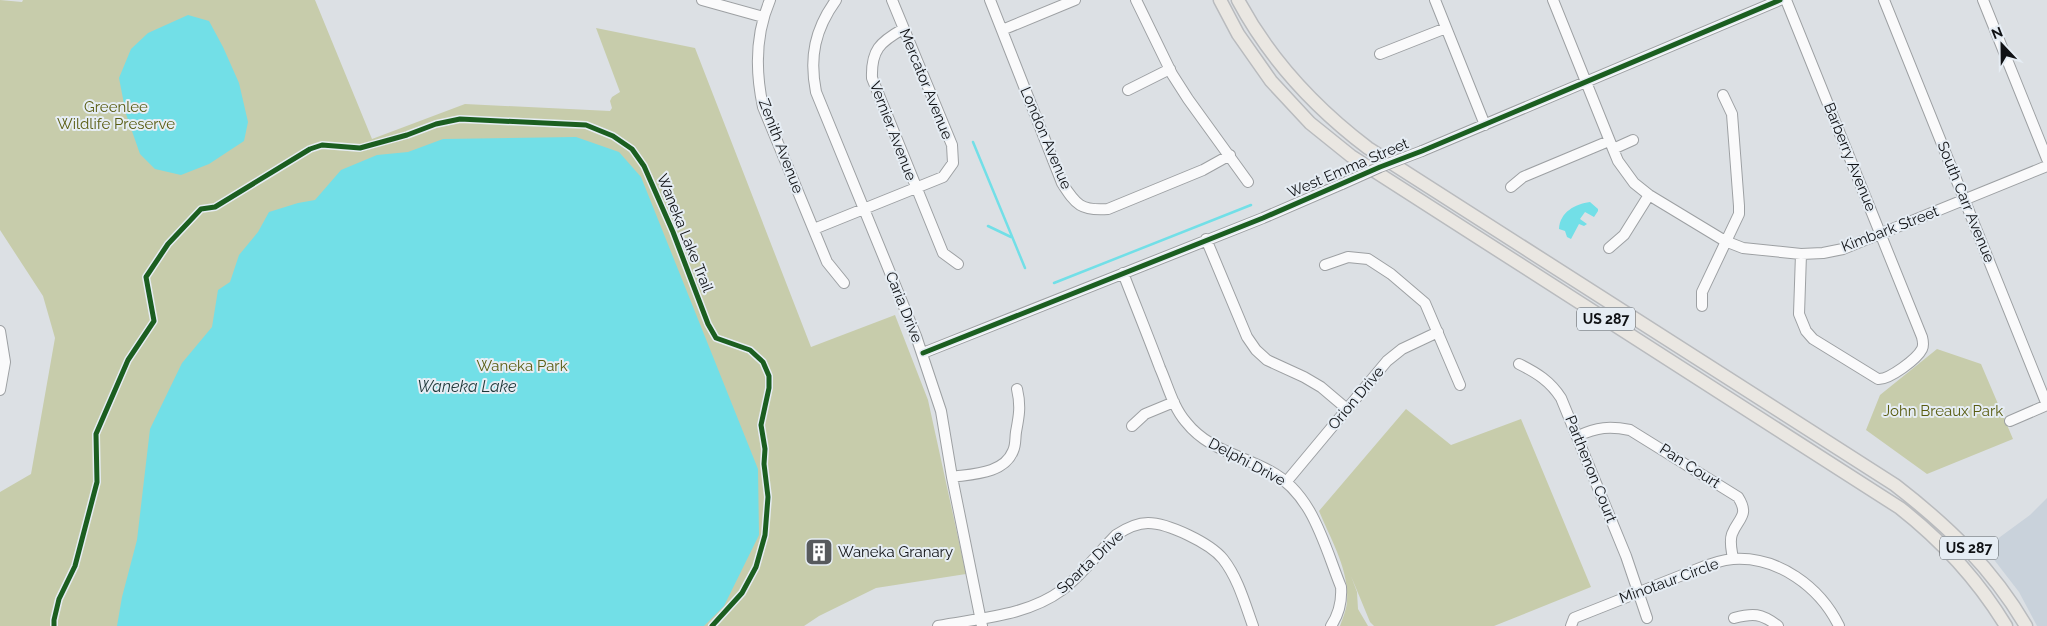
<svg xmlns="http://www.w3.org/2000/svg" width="2047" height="626" font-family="Raleway,sans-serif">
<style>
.built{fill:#c9d2db}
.green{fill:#c7ccab}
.water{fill:#72dfe7}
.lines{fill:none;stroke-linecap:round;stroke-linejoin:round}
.stream{stroke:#72dfe7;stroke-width:2.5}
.minor-casing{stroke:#9da0a3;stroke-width:12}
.major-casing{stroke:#b9bbbe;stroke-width:15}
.minor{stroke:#fafafb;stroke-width:10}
.major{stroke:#eae7e2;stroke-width:12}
.minor-bridge-casing{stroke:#9da0a3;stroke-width:12;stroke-linecap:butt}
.minor-bridge{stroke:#fafafb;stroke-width:10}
.cycleway-casing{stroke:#e6edf4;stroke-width:8}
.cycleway{stroke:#1b5e20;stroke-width:5}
.labels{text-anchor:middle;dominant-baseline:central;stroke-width:4;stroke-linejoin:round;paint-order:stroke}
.shield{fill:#e6edf4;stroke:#505458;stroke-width:1}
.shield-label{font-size:14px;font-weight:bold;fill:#101215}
.street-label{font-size:15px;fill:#101215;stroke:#e6edf4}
.park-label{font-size:15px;fill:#595c11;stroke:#e6edf4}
.poi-label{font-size:15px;fill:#101215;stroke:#e6edf4;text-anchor:start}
.water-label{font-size:16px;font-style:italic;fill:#1e3738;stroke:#e6edf4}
</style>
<rect width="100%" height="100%" fill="#dce0e4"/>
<!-- built -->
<path class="built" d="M 2047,498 L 2047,626 L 2037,626 L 2019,592 L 1985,548 L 2030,515 Z"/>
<!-- green -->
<path class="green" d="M 0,0 L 22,2 L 23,0 L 315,0 L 372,139 L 465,104 L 610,111 L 612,108 L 610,101 L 612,97 L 620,92 L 596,28 L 695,48 L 811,347 L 895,315 L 928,400 L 966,574 L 876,588 L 819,616 L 804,626 L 0,626 L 0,492 L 31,474 L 55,338 L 43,296 L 0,230 Z
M 1937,349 L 1981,364 L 2013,439 L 1927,474 L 1866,430 L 1880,395 Z
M 1406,409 L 1451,445 L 1521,419 L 1591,587 L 1494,626 L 1374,626 L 1370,622 L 1351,576 L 1357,592 L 1358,609 L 1368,626 L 1340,626 C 1343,617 1347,609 1347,600 C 1349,569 1330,538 1319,511 Z"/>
<!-- water -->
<path class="water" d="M 188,15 L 209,21 L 223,47 L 239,83 L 248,122 L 244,141 L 209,164 L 181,175 L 155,169 L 140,154 L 126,114 L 119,78 L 131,49 L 148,33 Z
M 576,137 L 619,152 L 641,177 L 758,469 L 759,535 L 724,606 L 704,626 L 117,626 L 122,597 L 137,540 L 150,429 L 182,363 L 212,327 L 218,290 L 230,282 L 239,255 L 258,232 L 269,212 L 298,203 L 315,200 L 341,170 L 377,155 L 408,152 L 443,139 Z
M 1590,202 L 1598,209 L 1598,211 L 1594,217 L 1585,212 L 1580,219 L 1587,224 L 1584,226 L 1579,224 L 1571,239 L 1567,237 L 1565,231 L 1559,229 C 1560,212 1575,204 1590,202 Z"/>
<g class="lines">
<!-- stream -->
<path class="stream" d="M 973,142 L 1025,268
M 988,226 L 1011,237
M 1054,283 L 1251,205"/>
<defs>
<path id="minor" d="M 702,0 L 763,17
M 770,0 C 755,35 755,70 763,107 L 827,262 L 844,283
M 836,0 C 815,29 809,57 816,92 L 916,336 L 941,411 L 952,477 L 982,626
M 990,0 L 1062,183 C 1076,205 1081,211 1108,209 L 1203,170 L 1230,155
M 1136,0 L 1172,74 L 1188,99 L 1248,182
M 1435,0 L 1485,125
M 1553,0 L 1613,149 L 1618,161 L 1634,183 L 1649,195 L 1725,241 L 1743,248 L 1801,254 L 1823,253 L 1843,249 L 2047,166
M 1786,0 L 1922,337 C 1923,341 1924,345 1922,349 C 1917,359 1889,380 1878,379 L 1813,339 L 1806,331 L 1799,314 L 1801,254
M 1884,0 L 2047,405
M 1983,0 L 2047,159
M 903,29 C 880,42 871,50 872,78 L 943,253 L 958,264
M 1002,30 L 1075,0
M 1380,54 L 1446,28
M 1128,90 L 1170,69
M 1613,149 L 1633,140
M 1422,151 L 1780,0
M 1511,187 L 1523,177 L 1609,141
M 814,229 L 943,177 L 953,163 L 952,145 L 892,0
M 1206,239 L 1247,337 L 1256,350 L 1267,360 L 1304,377 L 1321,387 L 1347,409
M 1609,248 L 1624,235 L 1649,195
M 1325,265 L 1348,257 L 1368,259 L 1391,274 L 1425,303 L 1460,385
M 1123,273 C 1135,304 1148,336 1160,368 C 1168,386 1173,407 1186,422 C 1208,450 1241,455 1270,471 C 1313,494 1324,545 1341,587 C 1342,601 1339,614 1331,626
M 1702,306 L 1702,292 L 1739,214 L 1739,206 L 1732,114 L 1723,95
M 0,331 L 5,362 L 0,390
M 923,353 L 1263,218 L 1342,184
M 1519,364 C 1537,373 1550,381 1561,398 L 1626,556 L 1647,618
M 2010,421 L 2047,405
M 1132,426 L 1145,414 L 1174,402
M 1578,436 C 1597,427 1610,426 1630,430 L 1738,497 C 1750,516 1738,518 1732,534 C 1729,542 1732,551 1733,559
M 952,477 C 972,474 1004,474 1013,451 C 1016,445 1015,438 1016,432 C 1019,416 1021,406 1017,389
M 1287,481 L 1387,361 L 1402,349 L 1438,332
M 1734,618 C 1753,613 1761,613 1778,626
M 938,626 C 979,618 1027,616 1062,590 C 1081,576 1099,552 1116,535 C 1125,529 1136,523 1148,523 C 1168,523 1210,543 1223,559 C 1238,578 1245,604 1253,626
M 1571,626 L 1574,618 L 1695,570 C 1707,565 1720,560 1733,559 C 1778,556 1820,587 1839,626"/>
<path id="major" d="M 1220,0 L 1238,34 L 1271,81 L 1310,123 L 1351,156 L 1900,508 C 1942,541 1978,580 2006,626
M 1238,0 C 1270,60 1314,107 1368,148 L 1895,485 C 1948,526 1992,568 2026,626"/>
</defs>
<!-- minor casing -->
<use href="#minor" class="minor-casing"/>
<!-- major casing -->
<use href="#major" class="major-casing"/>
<!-- minor -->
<use href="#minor" class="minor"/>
<!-- major -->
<use href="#major" class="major"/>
<defs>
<path id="minor-bridge" d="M 1342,184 L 1380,167 L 1422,151"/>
</defs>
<!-- minor-bridge casing -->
<use href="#minor-bridge" class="minor-bridge-casing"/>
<!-- minor-bridge -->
<use href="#minor-bridge" class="minor-bridge"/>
<defs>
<path id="cycleway" d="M 923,353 L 1263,218 L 1380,167 L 1422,151 L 1780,0
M 54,626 L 54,620 L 59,599 L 75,566 L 97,482 L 96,434 L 128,360 L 154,321 L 146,277 L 168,244 L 201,209 L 215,207 L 310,149 L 322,145 L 360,148 L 407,135 L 436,124 L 460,119 L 586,125 L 613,136 L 632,149 L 644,166 L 673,232 L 708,324 L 716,338 L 750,350 L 763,362 L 769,376 L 769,388 L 761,425 L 765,449 L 764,464 L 768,497 L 765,535 L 756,567 L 742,593 L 712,626"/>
</defs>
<!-- cycleway casing -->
<use href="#cycleway" class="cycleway-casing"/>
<!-- cycleway -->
<use href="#cycleway" class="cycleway"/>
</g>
<!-- icons -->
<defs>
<symbol id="building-square" viewBox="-11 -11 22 22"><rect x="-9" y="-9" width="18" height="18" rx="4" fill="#575a5d" stroke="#e6edf4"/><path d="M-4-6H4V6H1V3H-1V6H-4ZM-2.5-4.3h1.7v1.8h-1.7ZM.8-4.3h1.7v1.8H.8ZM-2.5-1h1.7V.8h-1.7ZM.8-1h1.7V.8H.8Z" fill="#fff"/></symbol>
</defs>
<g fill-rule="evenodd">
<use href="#building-square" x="803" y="536" width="32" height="32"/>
</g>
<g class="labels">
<!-- shield labels -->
<g class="shield">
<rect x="1577" y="307.5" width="58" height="23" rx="4"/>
<rect x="1940" y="536.5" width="58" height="23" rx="4"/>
</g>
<g class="shield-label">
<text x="1606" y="319">US 287</text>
<text x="1969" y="548">US 287</text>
</g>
<!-- street labels -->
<g class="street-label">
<text transform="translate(926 84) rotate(68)">Mercator Avenue</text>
<text transform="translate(893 131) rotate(69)">Vernier Avenue</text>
<text transform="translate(1046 138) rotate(67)">London Avenue</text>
<text transform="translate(781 146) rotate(69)">Zenith Avenue</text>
<text transform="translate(1850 157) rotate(68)">Barberry Avenue</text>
<text transform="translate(1348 168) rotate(-23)">West Emma Street</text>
<text transform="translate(1966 202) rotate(68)">South Carr Avenue</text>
<text transform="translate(1890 229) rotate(-21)">Kimbark Street</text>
<text transform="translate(685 233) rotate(68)">Waneka Lake Trail</text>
<text transform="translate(904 307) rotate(68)">Caria Drive</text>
<text transform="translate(1356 398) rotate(-50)">Orion Drive</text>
<text transform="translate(1247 462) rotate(28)">Delphi Drive</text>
<text transform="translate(1690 466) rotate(33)">Pan Court</text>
<text transform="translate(1591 469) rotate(68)">Parthenon Court</text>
<text transform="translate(1090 562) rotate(-43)">Sparta Drive</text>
<text transform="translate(1669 581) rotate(-20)">Minotaur Circle</text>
</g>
<!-- park labels -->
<g class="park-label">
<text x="116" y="107">Greenlee<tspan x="116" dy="17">Wildlife Preserve</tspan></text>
<text x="522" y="366">Waneka Park</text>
<text x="1943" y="411">John Breaux Park</text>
</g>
<!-- poi labels -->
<g class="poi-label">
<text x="838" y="552">Waneka Granary</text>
</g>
<!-- water labels -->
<g class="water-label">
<text x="467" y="386">Waneka Lake</text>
</g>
</g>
<!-- north arrow -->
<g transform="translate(2002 45) rotate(338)" stroke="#e6edf4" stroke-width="4" paint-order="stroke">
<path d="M0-4L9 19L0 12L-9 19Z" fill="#101215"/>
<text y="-8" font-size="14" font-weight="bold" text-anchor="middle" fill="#101215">N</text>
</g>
</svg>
